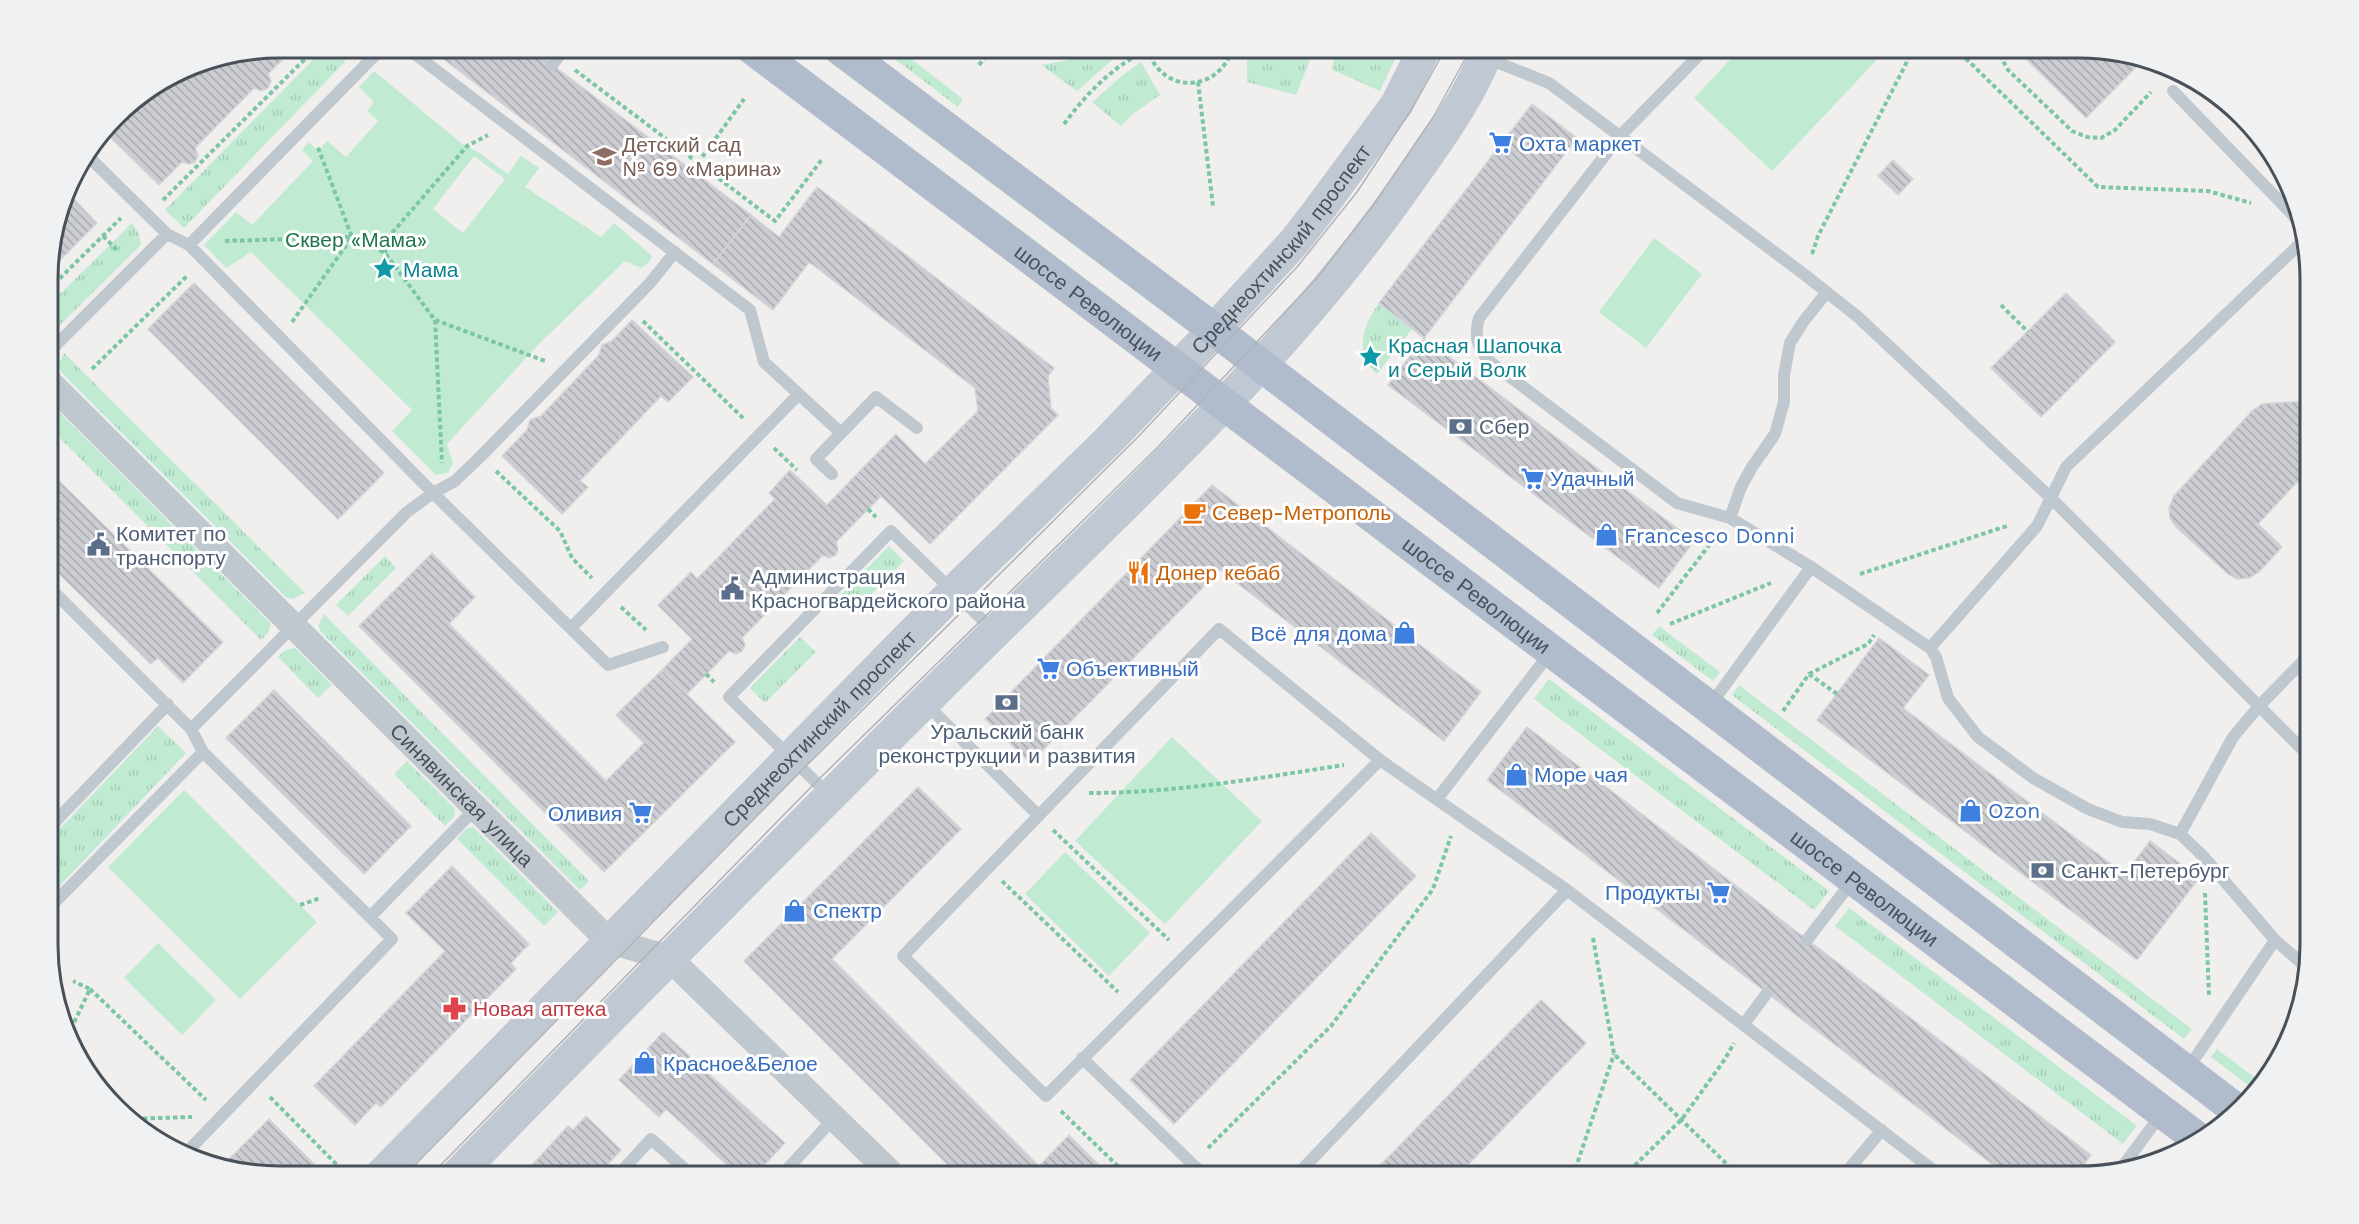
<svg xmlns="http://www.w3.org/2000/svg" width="2359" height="1224" font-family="'Work Sans',sans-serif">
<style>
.grass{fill:url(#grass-tufts)}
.park{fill:#c0ebd2;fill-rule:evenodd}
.building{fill:url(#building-back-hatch);stroke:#d3d4d9;stroke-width:1.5}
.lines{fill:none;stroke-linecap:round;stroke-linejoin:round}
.path{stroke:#7bc6a4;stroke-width:4;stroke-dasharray:4.5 3;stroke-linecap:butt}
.service{stroke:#c0c8cf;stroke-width:12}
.minor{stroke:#c0c8cf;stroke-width:26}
.secondary{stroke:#c0c9d3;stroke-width:33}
.primary{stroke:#b0bccb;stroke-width:33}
.tram{stroke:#b1b3b8;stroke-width:1.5}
.labels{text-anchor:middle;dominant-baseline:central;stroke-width:6;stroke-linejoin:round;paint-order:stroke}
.shop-label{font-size:21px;fill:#366cbe;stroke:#fff;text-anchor:start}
.education-label{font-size:21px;fill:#785e54;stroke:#fff;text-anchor:start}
.park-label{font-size:21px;fill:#1f754d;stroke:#fff}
.street-label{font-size:21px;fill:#48515a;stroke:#fff}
.culture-label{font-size:21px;fill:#0d838f;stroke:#fff;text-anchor:start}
.service-label{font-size:21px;fill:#4e5e75;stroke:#fff;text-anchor:start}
.food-label{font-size:21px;fill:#c56008;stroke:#fff;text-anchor:start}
.health-label{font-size:21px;fill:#be3a42;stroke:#fff;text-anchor:start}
.rim{fill:none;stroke:#48515a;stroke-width:3}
</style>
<defs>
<pattern id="grass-tufts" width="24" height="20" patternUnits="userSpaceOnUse" patternTransform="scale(1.5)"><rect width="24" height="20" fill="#c0ebd2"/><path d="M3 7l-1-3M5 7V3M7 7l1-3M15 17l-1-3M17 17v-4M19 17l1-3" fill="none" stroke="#a6cbb7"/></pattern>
<pattern id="building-back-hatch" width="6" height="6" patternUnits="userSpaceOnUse" patternTransform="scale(1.5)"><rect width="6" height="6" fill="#cccdd2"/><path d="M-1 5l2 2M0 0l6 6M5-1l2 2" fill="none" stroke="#a8a9ad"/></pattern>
</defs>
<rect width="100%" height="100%" fill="#f1eeee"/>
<!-- grass -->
<path class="grass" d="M 308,48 L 349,48 L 344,63 L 184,228 L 165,210 L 316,57 Z
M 883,48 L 897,48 L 963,99 L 958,107 L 887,53 Z
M 1091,48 L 1134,48 L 1121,52 L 1077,91 L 1041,65 L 1068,60 Z
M 1247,48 L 1262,48 L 1310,60 L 1296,95 L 1247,82 Z
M 1339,48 L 1400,48 L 1380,91 L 1331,69 Z
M 1141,62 L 1160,95 L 1133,114 L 1121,126 L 1092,102 L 1123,75 Z
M 132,223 L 139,234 L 141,245 L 57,328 L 49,319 L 49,305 Z
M 1379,303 L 1412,329 L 1377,374 C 1354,352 1362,327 1379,303 Z
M 64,353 L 305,593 L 293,599 L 287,598 L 62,373 L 58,366 Z
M 49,402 L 271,624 L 268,633 L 261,640 L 49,427 Z
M 889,546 L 904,561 L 854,612 L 839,597 Z
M 385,556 L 396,568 L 348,616 L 336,605 Z
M 324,614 L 589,881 L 580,890 L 321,632 L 318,626 Z
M 1659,626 L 1720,672 L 1713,681 L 1652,635 Z
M 800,637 L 816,652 L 765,703 L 750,688 Z
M 295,648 L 332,685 L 318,698 L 278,657 L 285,650 Z
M 1549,679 L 1829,891 L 1814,910 L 1534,699 Z
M 1739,685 L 2192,1029 L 2184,1039 L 1732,695 Z
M 158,726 L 186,753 L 50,896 L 50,839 Z
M 407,761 L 455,809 L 454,817 L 445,826 L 394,774 Z
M 473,827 L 558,912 L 544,926 L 457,839 L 466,829 Z
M 1849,908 L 2137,1126 L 2123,1144 L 1835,926 Z
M 2217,1049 L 2262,1083 L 2257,1092 L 2211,1057 Z"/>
<!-- park -->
<path class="park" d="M 1741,48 L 1886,48 L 1887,49 L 1772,171 L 1694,98 Z
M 374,71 L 461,143 L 478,152 L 508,174 L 521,156 L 539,168 L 525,187 L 601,237 L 614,223 L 652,256 L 649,262 L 641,268 L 625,261 L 539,344 L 447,444 L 453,463 L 448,473 L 436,475 L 392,431 L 412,410 L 251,252 L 226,268 L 204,245 L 236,212 L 252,225 L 313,161 L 302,150 L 309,142 L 318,151 L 327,141 L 346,157 L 378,121 L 367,111 L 374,102 L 359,87 ZM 474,156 L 505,179 L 463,233 L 433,209 Z
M 1654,238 L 1702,274 L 1646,348 L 1599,312 Z
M 1172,737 L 1262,821 L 1165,924 L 1075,841 Z
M 184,790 L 317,922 L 240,999 L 108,867 Z
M 1065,852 L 1150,933 L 1109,976 L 1025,894 Z
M 158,943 L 216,1000 L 182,1035 L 124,978 Z"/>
<!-- building -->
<path class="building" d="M 280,48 L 294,48 L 268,74 L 271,81 L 268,88 L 261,91 L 254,88 L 195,148 L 198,155 L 195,162 L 189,164 L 182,162 L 159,185 L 106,133 L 126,107 L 129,111 L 143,95 L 191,66 Z
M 429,48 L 530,48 L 751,215 L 713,264 Z
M 1588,48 L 1665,48 L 1665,52 L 1588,53 Z
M 2019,48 L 2079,48 L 2141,62 L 2086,118 L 2017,50 Z
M 1532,104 L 1577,138 L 1424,338 L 1379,303 Z
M 1893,160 L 1913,179 L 1898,195 L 1878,176 Z
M 817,187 L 1054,368 L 1048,376 L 1051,408 L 1058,415 L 930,544 L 858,473 L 896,434 L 925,464 L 978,411 L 975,388 L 809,262 L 773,310 L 713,264 L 751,215 L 779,237 Z
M 68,193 L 97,223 L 49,271 L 49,264 Z
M 194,283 L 384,473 L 338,519 L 148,329 Z
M 2066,293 L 2115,342 L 2041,417 L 1991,368 Z
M 632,320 L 693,377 L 668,402 L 661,396 L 580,481 L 588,487 L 562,514 L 502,456 L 527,430 L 530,420 L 541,416 L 599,355 L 602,345 L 612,341 Z
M 1424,338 L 1694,541 L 1659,588 L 1388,385 Z
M 2307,401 L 2309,401 L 2310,481 L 2297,482 L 2258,524 L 2282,547 L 2259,572 L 2249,578 L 2237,579 L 2228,574 L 2176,527 L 2170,518 L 2169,508 L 2174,496 L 2252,411 L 2262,404 Z
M 790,470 L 827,505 L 858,473 L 881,496 L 836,542 L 838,549 L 836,555 L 829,558 L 823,555 L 742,638 L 745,645 L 742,651 L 736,654 L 729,651 L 687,694 L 662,670 L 692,639 L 658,605 L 691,572 L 697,579 L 775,499 L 769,493 Z
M 49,471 L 223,642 L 183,683 L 158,658 L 151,664 L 49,564 Z
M 1212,485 L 1481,692 L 1444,741 L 1220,570 L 1030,763 L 985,719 Z
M 432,553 L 475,597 L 449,624 L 606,781 L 644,743 L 616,715 L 662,670 L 735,742 L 604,872 L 359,626 Z
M 1879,638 L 1929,675 L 1903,708 L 2073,836 L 2125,874 L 2150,841 L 2199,878 L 2137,960 L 1817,720 Z
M 274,690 L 411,826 L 364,874 L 226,738 Z
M 1527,727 L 2091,1155 L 2076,1176 L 2008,1176 L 1487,780 Z
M 918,787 L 961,829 L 832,959 L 1039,1166 L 1069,1135 L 1110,1176 L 959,1176 L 744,961 Z
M 1371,833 L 1416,876 L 1174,1124 L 1130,1080 Z
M 452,866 L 529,944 L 511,963 L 516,969 L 381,1107 L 376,1103 L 355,1125 L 314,1086 L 445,951 L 406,913 Z
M 1541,1000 L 1586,1043 L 1457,1176 L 1370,1176 Z
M 663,1032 L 785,1143 L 754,1176 L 739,1176 L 666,1109 L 659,1117 L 619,1080 Z
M 586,1116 L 621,1150 L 597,1176 L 522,1176 L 568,1126 L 573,1130 Z
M 269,1119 L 314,1164 L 303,1176 L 280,1176 L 225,1163 Z"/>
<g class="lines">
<!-- path -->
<path class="path" d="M 1002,48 C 1021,53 1039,53 1059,48
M 1147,48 C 1161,95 1218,94 1233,48
M 1294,48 L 1325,56
M 1955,48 L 2098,187 L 2208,191 L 2251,203
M 1998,48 L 1998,52 L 2008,70 L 2072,131 L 2087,137 L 2101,138 L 2115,130 L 2151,92
M 979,65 L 992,48
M 575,70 L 775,221 L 823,158
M 1198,82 L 1213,206
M 1064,124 C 1087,93 1112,67 1147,50
M 698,163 L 744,99
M 163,200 L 308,56 L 300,48
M 103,236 L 119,252
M 225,241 L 352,237 L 385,253 L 435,320 L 545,361
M 385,253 L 386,240 L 467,146 L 488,135
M 1812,254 L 1818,236 L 1914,48
M 49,289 L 121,218
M 2001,305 L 2028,332
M 435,320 L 442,463
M 643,321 L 745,420
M 292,322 L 352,237 L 317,145
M 92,369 L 188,275
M 774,448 L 797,470
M 496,471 L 560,531 L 572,558 L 592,578
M 868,509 L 876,517
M 1860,574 L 2007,526
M 621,607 L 646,630
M 1657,613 L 1717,535
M 1670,624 L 1771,583
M 706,674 L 714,682
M 1809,674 L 1837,694
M 1783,711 L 1809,674 L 1868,644 L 1874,635
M 1089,793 C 1175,793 1259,778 1344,765
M 1053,830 L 1169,940
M 1002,881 L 1118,992
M 2205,893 L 2209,996
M 300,905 L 320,898
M 1593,938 L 1614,1054 L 1739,1176
M 90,989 L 206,1100
M 71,1029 L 90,989 L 73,981
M 270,1097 L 342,1170
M 1061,1111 L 1128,1176
M 128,1119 L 192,1117
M 1208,1148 L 1331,1026 L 1433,889 L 1451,836
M 1573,1176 L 1614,1054
M 1624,1176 L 1682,1119 L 1725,1059 L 1734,1043"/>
<!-- service -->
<path class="service" d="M 407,48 L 750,310 L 764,362 L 841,433
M 1706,48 L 1620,136 L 1479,318 C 1474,337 1477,346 1489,361 L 1677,503 L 1730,518 L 1811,567 L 1930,648 L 1936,657 L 1948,698 L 1978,737 L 2033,778 L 2088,809 L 2122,822 L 2150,824 L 2180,834 L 2203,856 L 2275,940 L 2306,967
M 1486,58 L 1549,83 L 1805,275 L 1858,317 L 2051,498 L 2310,757
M 552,65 L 565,48
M 2173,91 L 2291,213 L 2300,225
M 88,156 L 167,234 L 189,245 L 433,493 L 608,665 L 663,647
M 189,245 L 382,48
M 49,352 L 167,234
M 832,474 L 816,459 L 876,397 L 917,428
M 1730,518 L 1741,487 L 1752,467 L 1775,434 L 1784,402 L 1784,375 L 1790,343 L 1803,322 L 1827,292
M 49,587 L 191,729 L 203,752 L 392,939 L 185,1154
M 571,628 L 799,394
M 1930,648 L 2037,526 L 2066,467 L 2305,239
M 925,703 L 1039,816
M 1709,707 L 1811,567
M 191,729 L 407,512 L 433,493 L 455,481 L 481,456 L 650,283 L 675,252
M 1380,760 L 1046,1096 L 903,956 L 1219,629 L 1380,760 L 1567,890 L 1941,1176
M 829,795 L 729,697 L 891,531 L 995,632
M 1437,799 L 1550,653
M 50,827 L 168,704
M 2180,834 L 2233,737 L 2260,705 L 2310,654
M 50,907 L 203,752
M 370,917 L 476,808
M 1807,940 L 1853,880
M 50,968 L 55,973 L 51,977
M 1744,1024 L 1767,993
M 1082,1058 L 1205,1176
M 2187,1070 L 2275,940
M 2120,1170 L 2162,1113
M 617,1176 L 651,1139 L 693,1176
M 781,1176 L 834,1118
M 1296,1176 L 1567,890
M 1843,1176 L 1882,1130"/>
<!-- minor -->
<path class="minor" id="s1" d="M 49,382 L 609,941 L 669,958 L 894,1176"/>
<!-- secondary -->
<g class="secondary">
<path id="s2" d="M 380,1176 L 953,592 L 1108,441 L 1214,330 L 1295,241 L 1319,210 L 1397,104 L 1425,48"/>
<path d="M 456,1176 C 633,994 812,813 993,634 C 1138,492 1288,353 1405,187 C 1434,146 1472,95 1488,48"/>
</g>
<!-- primary -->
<g class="primary">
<path id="s3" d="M 752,48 L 2201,1141"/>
<path d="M 839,48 L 1228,340 L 2238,1111"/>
</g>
<!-- tram -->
<path class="tram" d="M 404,1176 L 803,769 L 1138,437 L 1297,267 L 1357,192 L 1413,107 L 1446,48
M 430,1176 L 816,782 L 1157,448 L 1317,278 L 1372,207 L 1434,116 L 1471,48"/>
</g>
<!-- icons -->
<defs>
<symbol id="supermarket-bare" viewBox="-9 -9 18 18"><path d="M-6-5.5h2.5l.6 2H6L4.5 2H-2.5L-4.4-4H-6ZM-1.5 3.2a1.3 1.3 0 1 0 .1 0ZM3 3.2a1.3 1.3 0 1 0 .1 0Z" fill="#3f7fe0" stroke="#fff" stroke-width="2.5" paint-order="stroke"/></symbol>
<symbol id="school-bare" viewBox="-9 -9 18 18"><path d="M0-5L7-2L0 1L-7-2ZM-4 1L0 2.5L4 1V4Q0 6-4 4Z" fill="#8d6e63" stroke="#fff" stroke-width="2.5" paint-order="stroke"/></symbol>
<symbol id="sight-bare" viewBox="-9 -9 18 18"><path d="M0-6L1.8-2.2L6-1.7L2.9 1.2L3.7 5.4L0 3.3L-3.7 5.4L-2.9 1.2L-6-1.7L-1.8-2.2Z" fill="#0f9aa8" stroke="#fff" stroke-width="2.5" paint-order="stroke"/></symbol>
<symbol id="bank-bare" viewBox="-9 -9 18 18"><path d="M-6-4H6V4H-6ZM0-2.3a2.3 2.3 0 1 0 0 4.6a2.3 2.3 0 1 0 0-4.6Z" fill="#5c6f8a" stroke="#fff" stroke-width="2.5" paint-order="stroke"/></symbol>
<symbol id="cafe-bare" viewBox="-9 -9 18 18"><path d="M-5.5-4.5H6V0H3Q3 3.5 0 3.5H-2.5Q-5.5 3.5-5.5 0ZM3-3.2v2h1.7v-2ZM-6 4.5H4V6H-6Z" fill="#e8710a" stroke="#fff" stroke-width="2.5" paint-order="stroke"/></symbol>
<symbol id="shop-bare" viewBox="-9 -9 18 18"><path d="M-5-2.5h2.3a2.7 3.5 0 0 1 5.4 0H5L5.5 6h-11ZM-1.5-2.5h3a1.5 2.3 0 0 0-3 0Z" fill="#3f7fe0" stroke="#fff" stroke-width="2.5" paint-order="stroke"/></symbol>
<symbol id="civic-bare" viewBox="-9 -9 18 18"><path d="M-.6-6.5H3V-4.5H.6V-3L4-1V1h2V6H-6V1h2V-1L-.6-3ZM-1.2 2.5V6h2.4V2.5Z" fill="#5c6f8a" stroke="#fff" stroke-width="2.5" paint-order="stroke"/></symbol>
<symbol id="restaurant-bare" viewBox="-9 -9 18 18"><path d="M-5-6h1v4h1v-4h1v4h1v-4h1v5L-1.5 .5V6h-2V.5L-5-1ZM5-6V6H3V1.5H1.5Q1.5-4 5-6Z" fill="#e8710a" stroke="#fff" stroke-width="2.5" paint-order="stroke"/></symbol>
<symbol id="pharmacy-bare" viewBox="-9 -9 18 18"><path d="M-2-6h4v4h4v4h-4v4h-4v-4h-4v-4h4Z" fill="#e0444e" stroke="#fff" stroke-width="2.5" paint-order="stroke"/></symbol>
</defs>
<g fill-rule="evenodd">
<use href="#supermarket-bare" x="1484" y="126" width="33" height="33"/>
<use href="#school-bare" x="588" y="140" width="33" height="33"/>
<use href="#sight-bare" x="368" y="252" width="33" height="33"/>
<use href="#sight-bare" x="1354" y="340" width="33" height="33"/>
<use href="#bank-bare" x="1444" y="410" width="33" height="33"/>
<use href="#supermarket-bare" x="1516" y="462" width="33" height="33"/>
<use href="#cafe-bare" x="1178" y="496" width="33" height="33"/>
<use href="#shop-bare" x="1590" y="518" width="33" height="33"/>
<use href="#civic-bare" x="82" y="528" width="33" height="33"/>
<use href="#restaurant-bare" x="1122" y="556" width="33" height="33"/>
<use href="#civic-bare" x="716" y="572" width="33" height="33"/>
<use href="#shop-bare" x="1388" y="616" width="33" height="33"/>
<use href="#supermarket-bare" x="1032" y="652" width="33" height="33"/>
<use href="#bank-bare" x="990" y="686" width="33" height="33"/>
<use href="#shop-bare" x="1500" y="758" width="33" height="33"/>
<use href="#shop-bare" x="1954" y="794" width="33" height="33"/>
<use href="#supermarket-bare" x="624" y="796" width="33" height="33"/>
<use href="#bank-bare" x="2026" y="854" width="33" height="33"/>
<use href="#supermarket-bare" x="1702" y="876" width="33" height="33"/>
<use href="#shop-bare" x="778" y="894" width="33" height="33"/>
<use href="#pharmacy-bare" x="438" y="992" width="33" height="33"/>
<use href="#shop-bare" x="628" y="1046" width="33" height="33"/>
</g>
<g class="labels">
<!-- shop labels -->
<g class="shop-label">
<text x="1519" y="143">Охта маркет</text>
<text x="1550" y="478">Удачный</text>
<text x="1624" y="535">Francesco Donni</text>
<text x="1387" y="633" text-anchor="end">Всё для дома</text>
<text x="1066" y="668">Объективный</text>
<text x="1534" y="774">Море чая</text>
<text x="1988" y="810">Ozon</text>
<text x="622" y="813" text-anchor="end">Оливия</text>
<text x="1700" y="892" text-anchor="end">Продукты</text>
<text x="813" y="910">Спектр</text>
<text x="663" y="1063">Красное&amp;Белое</text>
</g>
<!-- education labels -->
<g class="education-label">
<text x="622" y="144">Детский сад<tspan x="622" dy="24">№ 69 «Марина»</tspan></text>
</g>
<!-- park labels -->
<g class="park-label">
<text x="356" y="239">Сквер «Мама»</text>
</g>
<!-- street labels -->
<g class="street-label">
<text stroke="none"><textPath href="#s2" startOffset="1293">Среднеохтинский проспект</textPath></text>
<text stroke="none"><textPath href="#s3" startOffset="422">шоссе Революции</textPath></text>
<text stroke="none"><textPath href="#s3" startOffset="908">шоссе Революции</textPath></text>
<text stroke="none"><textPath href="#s2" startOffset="627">Среднеохтинский проспект</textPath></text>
<text stroke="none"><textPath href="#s1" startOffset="584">Синявинская улица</textPath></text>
<text stroke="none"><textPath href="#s3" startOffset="1394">шоссе Революции</textPath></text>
</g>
<!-- culture labels -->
<g class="culture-label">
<text x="403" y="269">Мама</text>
<text x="1388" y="345">Красная Шапочка<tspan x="1388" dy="24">и Серый Волк</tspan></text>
</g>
<!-- service labels -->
<g class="service-label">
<text x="1479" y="426">Сбер</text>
<text x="116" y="533">Комитет по<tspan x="116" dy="24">транспорту</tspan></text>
<text x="751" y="576">Администрация<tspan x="751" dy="24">Красногвардейского района</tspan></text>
<text x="1007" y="731" text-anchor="middle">Уральский банк<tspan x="1007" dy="24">реконструкции и развития</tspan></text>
<text x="2061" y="870">Санкт-Петербург</text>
</g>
<!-- food labels -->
<g class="food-label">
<text x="1212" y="512">Север-Метрополь</text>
<text x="1156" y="572">Донер кебаб</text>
</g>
<!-- health labels -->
<g class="health-label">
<text x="473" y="1008">Новая аптека</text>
</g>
</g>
<!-- crop -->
<path d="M0 0H2359V1224H0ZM279 58H2079A221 221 0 0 1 2300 279V945A221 221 0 0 1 2079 1166H279A221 221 0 0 1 58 945V279A221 221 0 0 1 279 58Z" fill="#f0f1f2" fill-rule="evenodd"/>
<path class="rim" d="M279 58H2079A221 221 0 0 1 2300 279V945A221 221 0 0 1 2079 1166H279A221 221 0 0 1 58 945V279A221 221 0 0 1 279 58Z"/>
</svg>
